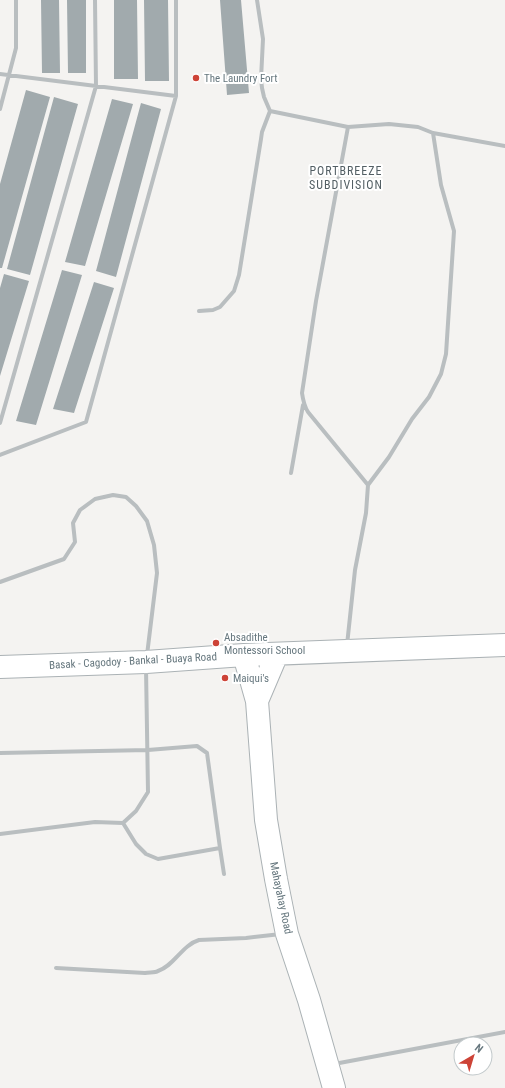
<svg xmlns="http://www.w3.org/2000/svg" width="505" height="1088" font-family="'Roboto Condensed',sans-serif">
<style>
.building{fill:#a1aaad}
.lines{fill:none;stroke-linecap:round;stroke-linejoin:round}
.secondary-casing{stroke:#abb2b5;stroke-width:24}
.street{stroke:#b9bec0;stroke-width:4}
.secondary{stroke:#fff;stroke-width:22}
.poi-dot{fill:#cd4337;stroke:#fff;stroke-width:1.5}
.labels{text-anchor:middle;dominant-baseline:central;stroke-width:4;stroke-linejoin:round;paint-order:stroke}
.poi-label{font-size:11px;fill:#66777e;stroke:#fff;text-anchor:start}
.street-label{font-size:11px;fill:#66777e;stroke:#fff}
.neighbourhood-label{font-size:12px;letter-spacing:1px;fill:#535f64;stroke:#fff}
</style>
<rect width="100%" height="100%" fill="#f4f3f1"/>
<!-- building -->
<path class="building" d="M 41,0 L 59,0 L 60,73 L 42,73 Z
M 67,0 L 86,0 L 86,73 L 68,73 Z
M 114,0 L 137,0 L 138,79 L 114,79 Z
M 144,0 L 168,0 L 169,81 L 145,81 Z
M 220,0 L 241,0 L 249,93 L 227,95 Z
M 26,90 L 50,97 L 2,268 L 0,268 L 0,184 Z
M 54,97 L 78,104 L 30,275 L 7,269 Z
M 112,99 L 133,104 L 85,266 L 65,262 Z
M 141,103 L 161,109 L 116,277 L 96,271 Z
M 62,270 L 82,275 L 36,425 L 16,421 Z
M 4,274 L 29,281 L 0,376 L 0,288 Z
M 94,282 L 114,288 L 74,413 L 53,409 Z"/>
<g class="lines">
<defs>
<path id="secondary" d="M 244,655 L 257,701 L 266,820 L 276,879 L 287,934 L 309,1000 L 334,1088
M 0,667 L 146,662 L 244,655 L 505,645
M 257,701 L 277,654"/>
</defs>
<!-- secondary casing -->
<use href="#secondary" class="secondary-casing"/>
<!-- street -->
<path class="street" d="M 257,0 L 263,39 L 261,79 L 262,88 L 264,97 L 270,111 L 348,127 L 389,124 L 418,127 L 433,133 L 441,185 L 454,231 L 446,354 L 441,374 L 429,397 L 412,419 L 389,457 L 368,485 L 366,513 L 355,570 L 347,645
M 0,74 L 176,96
M 0,109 L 16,48 L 16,0
M 348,127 L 316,301 L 302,393 C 303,400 304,406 308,412 L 368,485
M 433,133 L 505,146
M 199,311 L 213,310 L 220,307 L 234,291 L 239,275 L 261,139 L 262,132 L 270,111
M 0,423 L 96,86 L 95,0
M 0,455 L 86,422 L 176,96 L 176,0
M 291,473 L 303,405
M 0,582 L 64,559 L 75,542 L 73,523 L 80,510 L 95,499 L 113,495 L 126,497 L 136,506 L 147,521 L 154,545 L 157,573 L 147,655
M 0,753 L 148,750 L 197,746 L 207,753 L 220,848 L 224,874
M 123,823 L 136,844 L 146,854 L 158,859 L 220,848
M 0,834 L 95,822 L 123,823 L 136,811 L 148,792 L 146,668
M 56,968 L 145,973 C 149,972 155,973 158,971 C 174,966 182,945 199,940 L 246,938 L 281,934
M 334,1064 L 505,1032"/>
<!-- secondary -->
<use href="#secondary" class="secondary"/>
</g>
<!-- markers -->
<g class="poi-dot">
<circle cx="196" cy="78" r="4"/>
<circle cx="216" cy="643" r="4"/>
<circle cx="225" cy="678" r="4"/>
</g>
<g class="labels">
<!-- poi labels -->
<g class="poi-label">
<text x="204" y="78">The Laundry Fort</text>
<text x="224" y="637">Absadithe<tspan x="224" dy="13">Montessori School</tspan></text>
<text x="233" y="678">Maiqui's</text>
</g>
<!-- street labels -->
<g class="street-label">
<text transform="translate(133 661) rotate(-3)">Basak - Cagodoy - Bankal - Buaya Road</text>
<text transform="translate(281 898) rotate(78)">Mahayahay Road</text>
</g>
<!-- neighbourhood labels -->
<g class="neighbourhood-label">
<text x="346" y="171">PORTBREEZE<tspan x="346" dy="14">SUBDIVISION</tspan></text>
</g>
</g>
<!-- north arrow -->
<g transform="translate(473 1056) rotate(38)"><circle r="19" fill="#ffffff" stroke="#c2c9cb"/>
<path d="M0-3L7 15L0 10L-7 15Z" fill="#cd4337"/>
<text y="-6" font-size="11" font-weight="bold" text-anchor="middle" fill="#66777e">N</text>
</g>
</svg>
